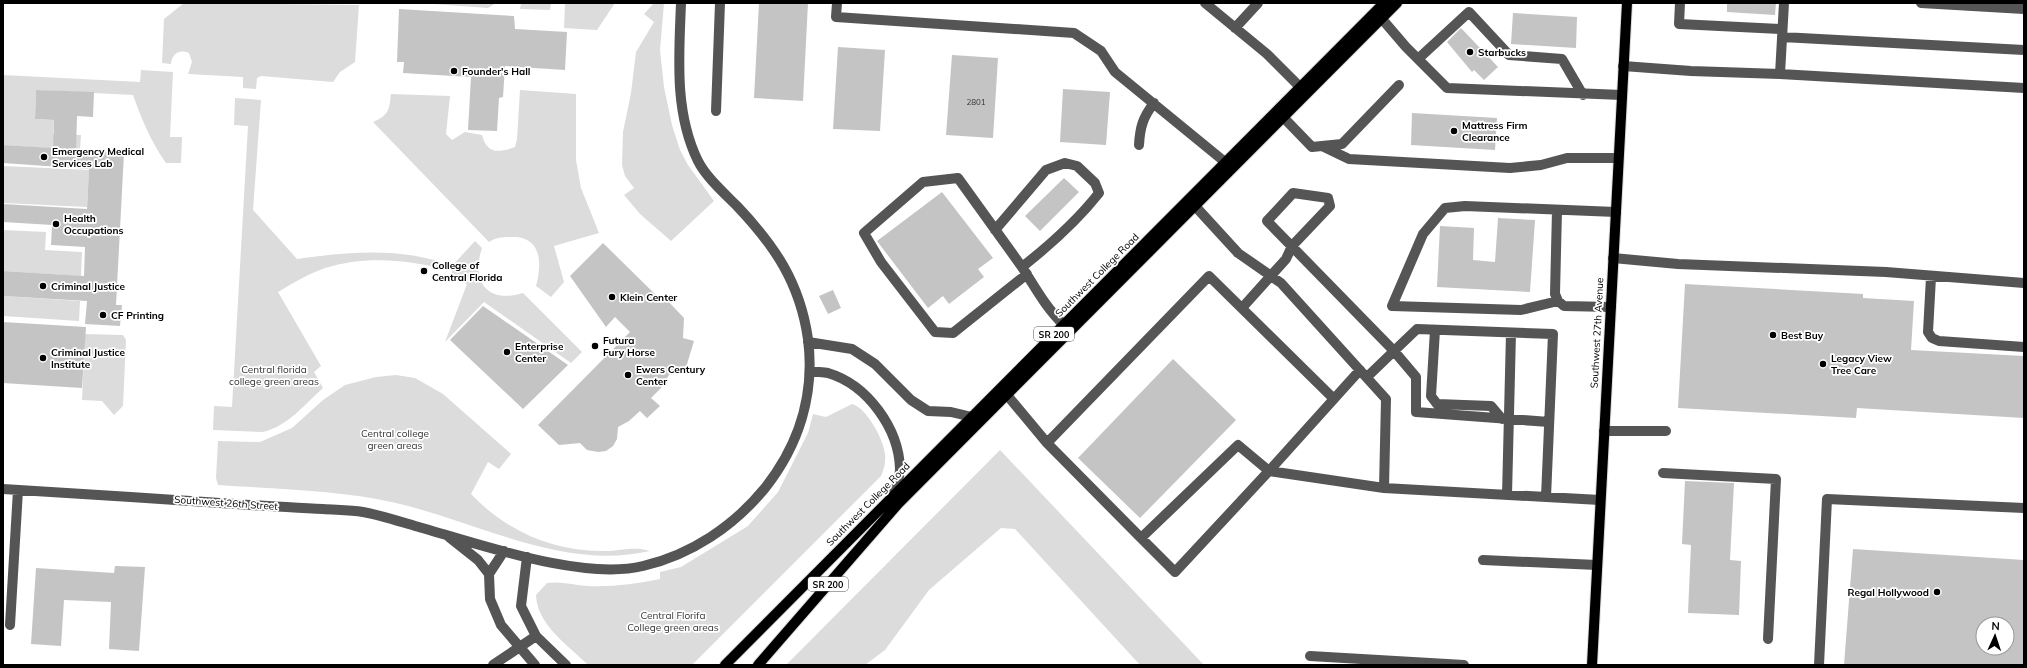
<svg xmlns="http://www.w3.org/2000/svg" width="2027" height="668" font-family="Mulish,sans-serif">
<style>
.green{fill:#dcdcdc}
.building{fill:#c4c4c4;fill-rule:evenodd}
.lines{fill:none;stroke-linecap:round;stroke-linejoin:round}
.major-casing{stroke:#dbdbdb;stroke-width:12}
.minor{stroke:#555;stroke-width:10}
.major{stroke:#000;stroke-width:10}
.poi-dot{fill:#000;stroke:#fff;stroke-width:1.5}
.labels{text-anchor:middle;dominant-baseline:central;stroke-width:3.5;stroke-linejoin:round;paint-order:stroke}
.number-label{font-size:8px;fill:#313131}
.shield{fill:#fff;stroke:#4c4c4c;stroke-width:1}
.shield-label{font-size:9px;font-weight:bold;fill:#000}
.poi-label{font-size:10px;font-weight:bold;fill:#000;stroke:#fff;text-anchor:start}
.street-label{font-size:10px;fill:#000;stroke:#fff}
.park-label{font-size:10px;fill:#333;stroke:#fff}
</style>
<rect width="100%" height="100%" fill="#fff"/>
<!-- green -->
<path class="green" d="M 184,3 L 359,5 L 355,62 L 340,72 L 333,82 L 261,76 L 257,78 L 256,89 L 243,88 L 243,77 L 188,74 L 192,62 L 189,53 C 180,49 172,53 171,64 L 162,63 L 164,19 Z
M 420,3 L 496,3 L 488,8 Z
M 521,3 L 615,3 L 597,30 L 564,28 L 565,4 L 551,3 L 550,10 L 520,9 Z
M 654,3 L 664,3 L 660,50 L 664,87 L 672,125 L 680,150 L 688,165 L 714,201 L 671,241 L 640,214 L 624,195 L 634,188 L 625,176 L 622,165 L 623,132 L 631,93 L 636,52 L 654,22 L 644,14 Z
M 141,70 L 173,72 L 170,137 L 182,137 L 181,163 L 166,163 C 151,142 142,120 133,95 L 36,90 L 35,119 L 54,120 L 53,134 L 81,135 L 80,150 L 3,145 L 3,75 L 140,82 Z
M 520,90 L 576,94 L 576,160 L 581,188 L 599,233 L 554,246 L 564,282 L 551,297 L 536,286 C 542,264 542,237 513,237 C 503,237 497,237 489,242 L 373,122 C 389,115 389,110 391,94 L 450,96 L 446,134 L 452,140 L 465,132 L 482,135 C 487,154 498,153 515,147 L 517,139 Z
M 235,98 L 261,100 L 253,210 L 297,259 C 347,252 398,247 447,264 L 449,270 C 408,260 367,255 325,268 C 308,274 293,283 278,292 L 321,366 L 314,372 L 323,388 C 304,405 288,426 263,432 L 213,430 L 214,406 L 232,407 L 248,126 L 234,125 Z
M 3,166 L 89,170 L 87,207 L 3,203 Z
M 3,230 L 46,232 L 45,250 L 82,252 L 81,276 L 3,271 Z
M 475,241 L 482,248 C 471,282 487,304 523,293 L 582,352 L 571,363 L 484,302 L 445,342 L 467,284 L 452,277 L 452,266 Z
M 3,296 L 80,301 L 79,321 L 3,316 Z
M 85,334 L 123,335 L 126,340 L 123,406 L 114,415 L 102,401 L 82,400 Z
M 396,375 L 415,378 L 443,394 L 511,454 L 499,469 L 488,462 L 471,494 C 506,531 553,552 605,551 C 622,551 633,546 650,551 C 563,571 478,522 396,503 C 340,490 275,489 218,485 L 216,478 L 218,441 L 260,442 L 292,428 L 323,400 L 345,385 L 376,377 Z
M 852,404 C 866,407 884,440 885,454 C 886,462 884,469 881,476 L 692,665 L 588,665 C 568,645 537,625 536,595 L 547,583 C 561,581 574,585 588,586 C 612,587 636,584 660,579 L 660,572 L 681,567 L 748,526 L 778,492 L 808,433 L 813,414 L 826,417 Z
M 1000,450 L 1204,665 L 1140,665 L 1015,529 L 1001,528 L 929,590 L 885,650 L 865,665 L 786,665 Z"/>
<!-- building -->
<path class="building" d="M 759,3 L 808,3 L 803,101 L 754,98 Z
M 1727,3 L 1776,3 L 1775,15 L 1727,12 Z
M 399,9 L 514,16 L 515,29 L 567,32 L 565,70 L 505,66 L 503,97 L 499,98 L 497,131 L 468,130 L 471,77 L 403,73 L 404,62 L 397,62 Z
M 1513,13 L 1577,17 L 1576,48 L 1511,44 Z
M 1461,28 L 1498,67 L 1484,80 L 1474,70 L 1472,72 L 1447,42 Z
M 838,47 L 885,50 L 880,131 L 833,129 Z
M 952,55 L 998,58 L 993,138 L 946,135 Z
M 1063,89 L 1110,92 L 1106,145 L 1060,142 Z
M 36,90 L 94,92 L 93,117 L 77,116 L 76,150 L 124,153 L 116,305 L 122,305 L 120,326 L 85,324 L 87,301 L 3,296 L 3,271 L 84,276 L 85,247 L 51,245 L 52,225 L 3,222 L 3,204 L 87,209 L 89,169 L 3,163 L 3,145 L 53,148 L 54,120 L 35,119 Z
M 1412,113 L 1497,118 L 1495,150 L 1411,145 Z
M 1064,178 L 1079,192 L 1040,231 L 1025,216 Z
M 942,192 L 993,258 L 978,269 L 984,277 L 949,304 L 943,296 L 928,308 L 877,241 Z
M 1498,218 L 1535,220 L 1530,292 L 1437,287 L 1440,226 L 1474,228 L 1473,260 L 1495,262 Z
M 603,243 L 661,300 L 664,297 L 684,318 L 683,338 L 694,341 L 684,374 L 672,370 L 661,388 L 651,398 L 660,406 L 647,418 L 640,411 L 629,421 L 618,427 L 617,439 L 613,446 L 606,451 L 598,452 L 587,450 L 580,443 L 559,445 L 538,425 L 630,332 L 615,317 L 606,327 L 570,276 Z
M 1685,284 L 1863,294 L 1863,298 L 1914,301 L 1911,350 L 2024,356 L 2024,418 L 1857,408 L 1856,418 L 1678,408 Z
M 833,290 L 841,308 L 828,314 L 819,296 Z
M 483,306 L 568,365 L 523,409 L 450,340 Z
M 3,322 L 86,327 L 82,388 L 3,383 Z
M 1173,359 L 1236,420 L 1140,518 L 1078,458 Z
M 1685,481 L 1734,483 L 1730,560 L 1741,561 L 1739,615 L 1688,613 L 1691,545 L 1682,544 Z
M 1853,549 L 2024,560 L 2024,665 L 1844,665 ZM 1983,624 L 2007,624 L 2007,648 L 1983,648 Z
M 115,566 L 145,567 L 139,651 L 109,649 L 111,602 L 64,600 L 61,646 L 31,644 L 36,568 L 114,573 Z"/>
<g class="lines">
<defs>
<path id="major" d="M 725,665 L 1384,3
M 758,665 L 898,504 L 1397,3
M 1592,665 L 1627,3"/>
</defs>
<!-- major casing -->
<use href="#major" class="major-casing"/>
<!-- minor -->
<path class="minor" d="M 837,3 L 836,17 L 1074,33 L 1101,51 L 1115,72 L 1225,162
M 1205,3 L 1267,54 L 1300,87
M 1680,3 L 1679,24 L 1782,29
M 1784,3 L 1780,74 L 2024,88
M 1921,3 L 2024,9
M 1382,19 L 1406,47 L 1447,88 L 1622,95
M 1235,28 L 1258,3
M 1782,37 L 2024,50
M 1418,59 L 1469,12 L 1509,55 L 1562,59 L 1583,95
M 1623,66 L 1691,71 L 1780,74
M 716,111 L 720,3
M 1283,117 L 1312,147 L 1342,144 L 1399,85
M 1139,145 C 1140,127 1143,117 1154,103
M 1322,146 L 1349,159 L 1510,168 L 1541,165 L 1567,158 L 1618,158
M 1195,206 L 1238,253 L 1281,283 L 1386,399 L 1384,488
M 1557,210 L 1555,294 L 1558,301 L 1564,306 L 1611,307
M 995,230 L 1046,170 L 1065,163 L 1077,166 L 1095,183 L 1099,193 C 1077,221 1050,245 1022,267
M 1613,258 L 1678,264 L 1886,272 L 2024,283
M 1027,274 L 953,333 L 935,332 L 881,262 L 864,233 L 923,182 L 958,178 L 1022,267 C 1035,287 1046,308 1064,325
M 1931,277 L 1928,332 L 1932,338 L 1939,341 L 2024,347
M 1558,301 L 1521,310 L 1392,306 L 1423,234 L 1445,208 L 1465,206 L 1616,212
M 1242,308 L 1286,259 L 1292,246 L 1330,206 L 1328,198 L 1293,193 L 1267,221 L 1394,351 L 1367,377
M 1435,330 L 1431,396 L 1437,404 L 1491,406 L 1502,419
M 808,342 L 852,349 L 875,364 L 911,400 L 928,411 L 951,412 L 972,417
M 810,371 C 816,372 823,372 828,373 C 868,385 899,429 900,469 C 900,478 895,488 893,496
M 1007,395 L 1047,443 L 1141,538 L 1238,445 L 1269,471 L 1175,572 L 1141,538
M 1604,431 L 1666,431
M 1047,443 L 1209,276 L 1334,399
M 1269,471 L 1384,488 L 1600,500
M 1269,471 L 1360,370
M 1663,473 L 1776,479 L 1768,639
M 3,489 C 85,494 168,499 250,505 C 274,506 299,508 323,509 C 336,510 350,510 363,512 C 380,515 398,521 415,526 C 477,543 581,581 643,566 C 691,555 734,526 765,488 C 799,445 815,394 808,339 C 800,283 775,246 737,206 C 724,193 706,177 698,161 C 674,112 679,56 681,3
M 1507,495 L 1511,333
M 1546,497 L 1553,334 L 1417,329 L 1394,351 L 1416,377 L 1416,412 L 1549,422
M 449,537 L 478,560 L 489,574
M 504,551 L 489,574 L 490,599 L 501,625 L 535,665
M 527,557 L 521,606 L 536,636 L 566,665
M 1483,560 L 1597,565
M 10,625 L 18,490
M 1310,656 L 1464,665
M 493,665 L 536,636
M 1819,665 L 1827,499 L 2024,508"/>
<!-- major -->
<use href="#major" class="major"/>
</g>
<!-- markers -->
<g class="poi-dot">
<circle cx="1470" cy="52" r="4"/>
<circle cx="454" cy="71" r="4"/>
<circle cx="1454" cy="131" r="4"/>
<circle cx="44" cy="157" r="4"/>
<circle cx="56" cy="224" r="4"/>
<circle cx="424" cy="271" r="4"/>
<circle cx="43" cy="286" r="4"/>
<circle cx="612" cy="297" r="4"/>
<circle cx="103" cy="315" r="4"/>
<circle cx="1773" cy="335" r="4"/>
<circle cx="595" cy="346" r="4"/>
<circle cx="507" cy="352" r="4"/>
<circle cx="43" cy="358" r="4"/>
<circle cx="1823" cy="364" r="4"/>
<circle cx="628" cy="375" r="4"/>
<circle cx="1937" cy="592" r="4"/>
</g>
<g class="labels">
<!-- number labels -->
<g class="number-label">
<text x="976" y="102">2801</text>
</g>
<!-- shield labels -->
<g class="shield">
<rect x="1034" y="327" width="40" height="14" rx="3"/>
<rect x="808" y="577" width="40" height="14" rx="3"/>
</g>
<g class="shield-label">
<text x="1054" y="334">SR 200</text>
<text x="828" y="584">SR 200</text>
</g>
<!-- poi labels -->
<g class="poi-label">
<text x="1478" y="52">Starbucks</text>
<text x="462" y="71">Founder's Hall</text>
<text x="1462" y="125">Mattress Firm<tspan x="1462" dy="12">Clearance</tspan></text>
<text x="52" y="151">Emergency Medical<tspan x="52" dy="12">Services Lab</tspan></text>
<text x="64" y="218">Health<tspan x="64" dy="12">Occupations</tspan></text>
<text x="432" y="265">College of<tspan x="432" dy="12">Central Florida</tspan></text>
<text x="51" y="286">Criminal Justice</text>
<text x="620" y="297">Klein Center</text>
<text x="111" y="315">CF Printing</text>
<text x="1781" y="335">Best Buy</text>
<text x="603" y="340">Futura<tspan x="603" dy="12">Fury Horse</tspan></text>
<text x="515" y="346">Enterprise<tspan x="515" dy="12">Center</tspan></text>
<text x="51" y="352">Criminal Justice<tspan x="51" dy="12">Institute</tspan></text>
<text x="1831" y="358">Legacy View<tspan x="1831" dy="12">Tree Care</tspan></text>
<text x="636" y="369">Ewers Century<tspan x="636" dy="12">Center</tspan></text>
<text x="1929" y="592" text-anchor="end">Regal Hollywood</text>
</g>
<!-- street labels -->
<g class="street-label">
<text transform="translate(1097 275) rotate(-45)">Southwest College Road</text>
<text transform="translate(1597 333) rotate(-87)">Southwest 27th Avenue</text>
<text transform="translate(226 503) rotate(4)">Southwest 26th Street</text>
<text transform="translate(868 504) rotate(-45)">Southwest College Road</text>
</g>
<!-- park labels -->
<g class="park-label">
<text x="274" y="369">Central florida<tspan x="274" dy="12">college green areas</tspan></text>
<text x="395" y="433">Central college<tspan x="395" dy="12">green areas</tspan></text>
<text x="673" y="615">Central Florifa<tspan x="673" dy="12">College green areas</tspan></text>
</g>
</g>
<!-- border -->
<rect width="2027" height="668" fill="none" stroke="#000000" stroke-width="8"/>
<!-- north arrow -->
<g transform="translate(1995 636) rotate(3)"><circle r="19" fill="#ffffff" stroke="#999999"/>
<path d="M0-3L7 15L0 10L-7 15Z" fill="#000000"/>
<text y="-6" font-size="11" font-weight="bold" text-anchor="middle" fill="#000000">N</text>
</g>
</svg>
